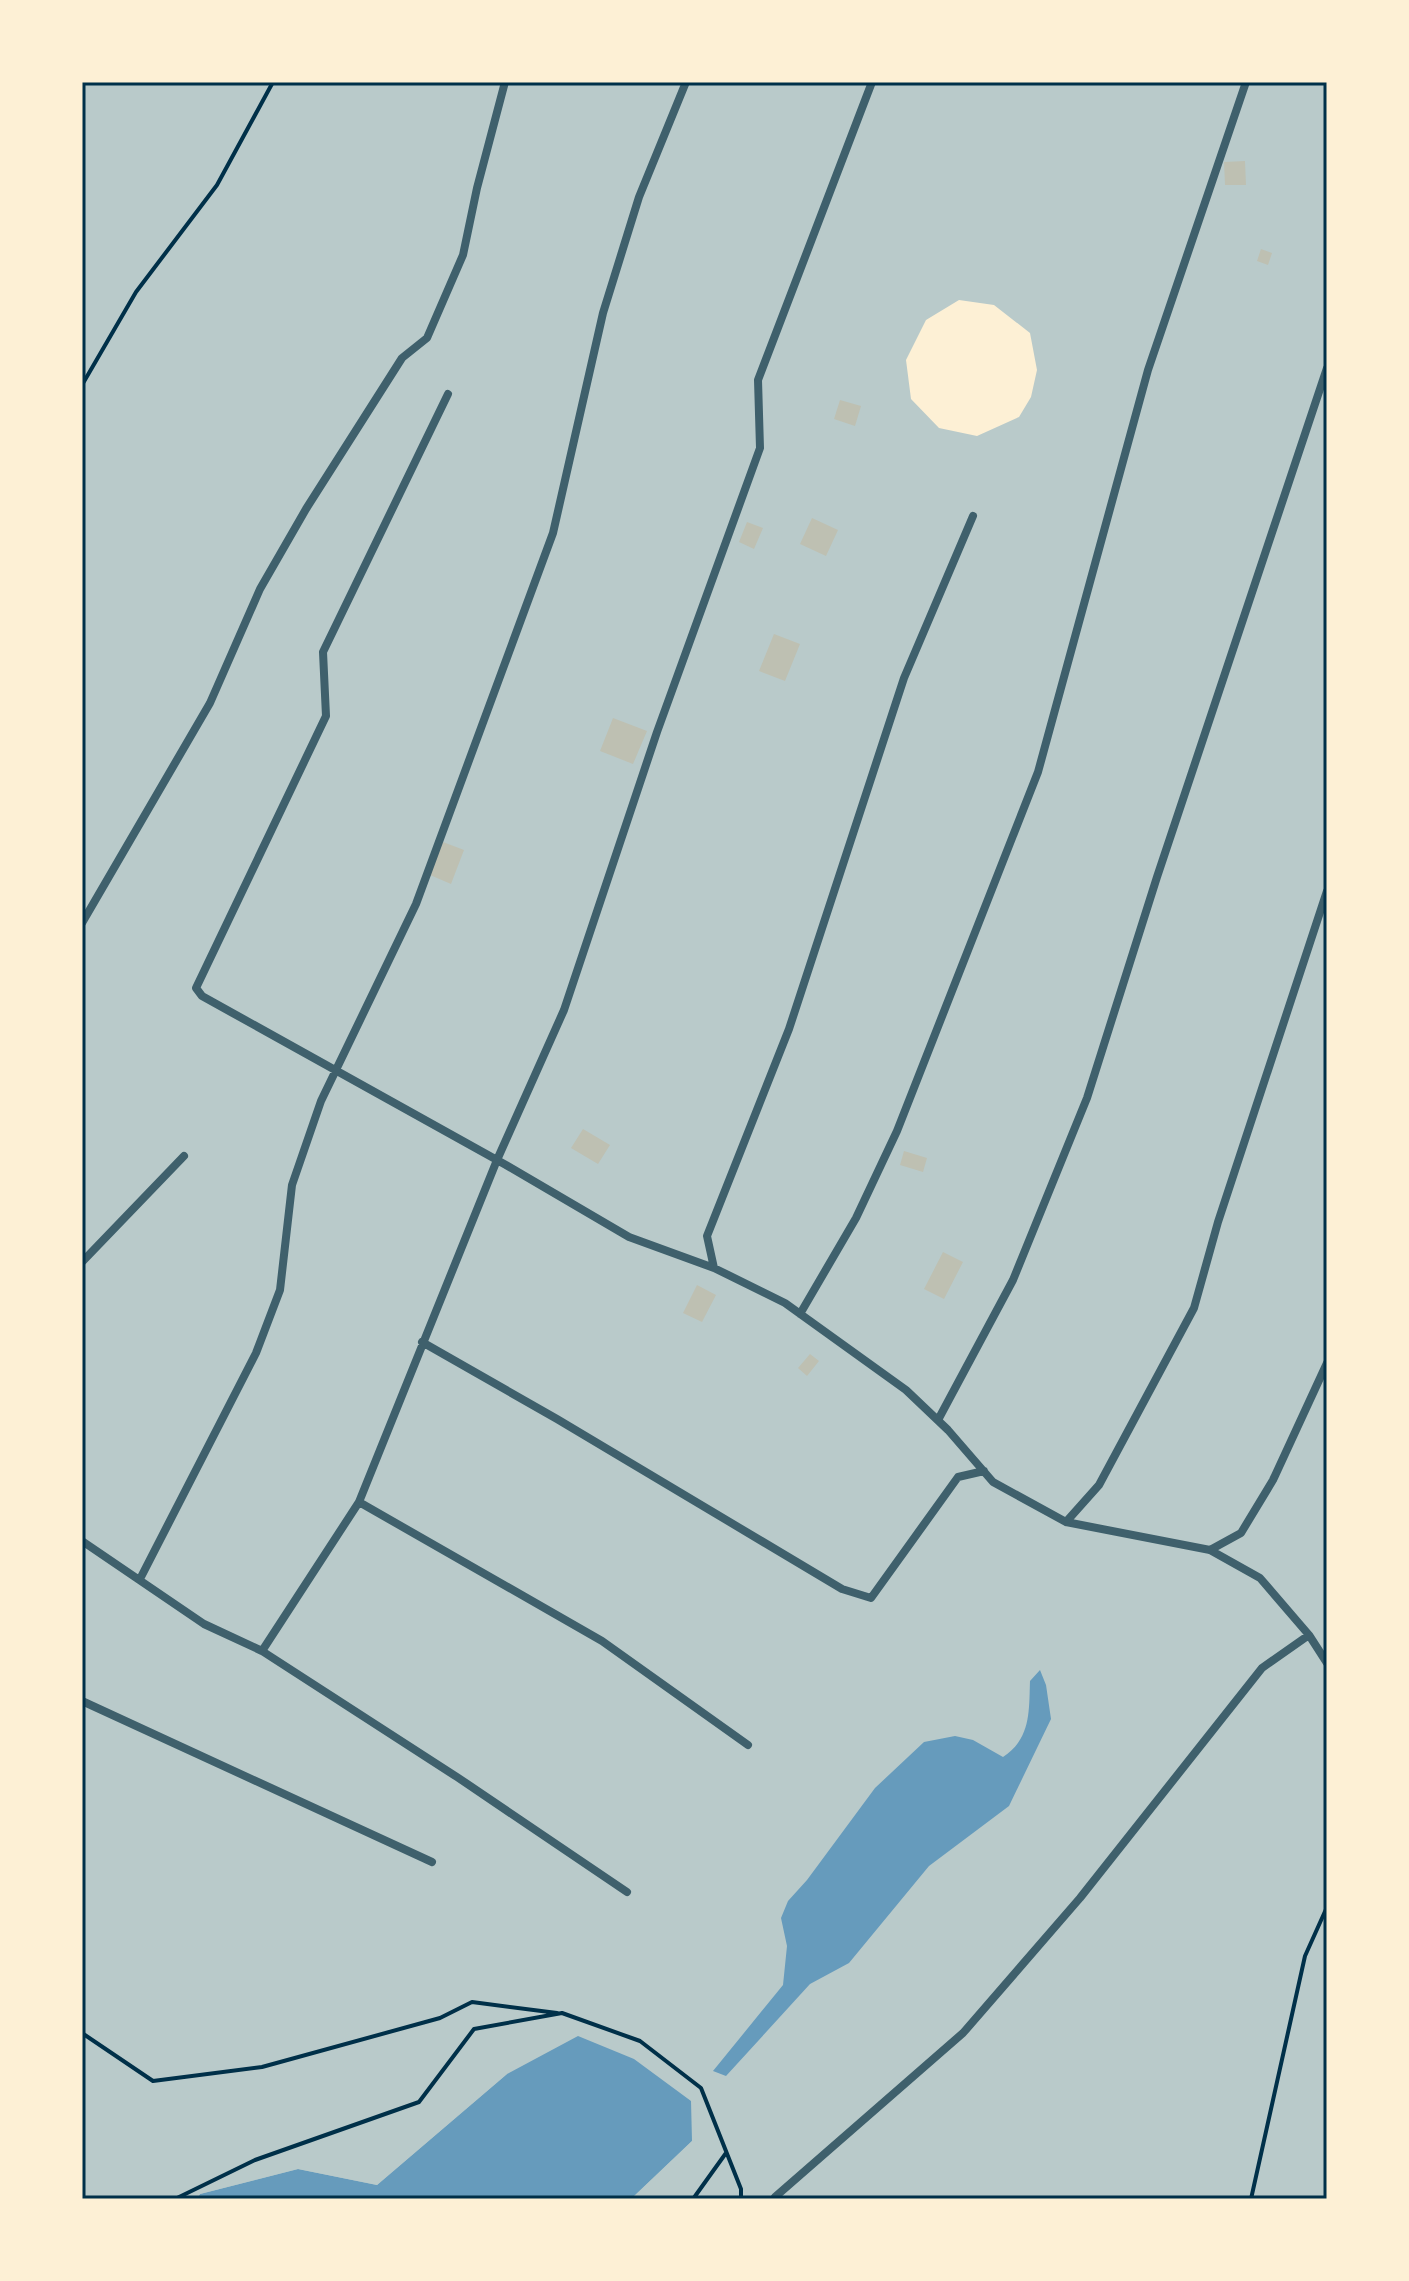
<svg xmlns="http://www.w3.org/2000/svg" width="1409" height="2281" font-family="Helvetica,sans-serif">
<style>
.green{fill:#b9caca;fill-rule:evenodd}
.water{fill:#669bbc}
.building{fill:#bec0b2}
.lines{fill:none;stroke-linecap:round;stroke-linejoin:round}
.path{stroke:#003049;stroke-width:4}
.minor{stroke:#3f606c;stroke-width:8}
.neatline{fill:none;stroke:#003049;stroke-width:3}
</style>
<rect width="100%" height="100%" fill="#fdf0d5"/>
<!-- green -->
<path class="green" d="M 82,82 L 1327,82 L 1327,2199 L 631,2199 L 692,2141 L 507,2074 L 377,2185 L 298,2169 L 200,2194 L 197,2199 L 82,2199 ZM 959,300 L 994,305 L 1030,333 L 1037,370 L 1031,397 L 1019,417 L 977,436 L 939,428 L 911,399 L 906,360 L 926,320 Z"/>
<!-- water -->
<path class="water" d="M 1040,1670 L 1046,1685 L 1051,1719 L 1009,1806 L 929,1866 L 849,1963 L 810,1984 L 726,2076 L 713,2071 L 783,1985 L 787,1946 L 781,1918 L 788,1901 L 807,1880 L 875,1788 L 924,1742 L 955,1736 L 973,1740 L 1003,1757 C 1031,1739 1029,1711 1030,1681 Z
M 578,2036 L 634,2059 L 691,2101 L 692,2141 L 631,2199 L 197,2199 L 200,2194 L 298,2169 L 377,2185 L 507,2074 Z"/>
<!-- building -->
<path class="building" d="M 1245,161 L 1246,185 L 1225,185 L 1224,162 Z
M 1261,249 L 1272,253 L 1268,265 L 1257,261 Z
M 840,400 L 861,406 L 855,426 L 834,419 Z
M 812,518 L 838,530 L 826,556 L 800,544 Z
M 747,522 L 763,528 L 754,549 L 739,542 Z
M 774,634 L 800,644 L 785,681 L 759,671 Z
M 613,718 L 647,731 L 633,764 L 600,751 Z
M 443,842 L 464,850 L 451,884 L 430,875 Z
M 583,1129 L 610,1145 L 598,1164 L 571,1148 Z
M 904,1151 L 927,1158 L 923,1172 L 900,1165 Z
M 943,1252 L 963,1262 L 944,1299 L 924,1289 Z
M 697,1285 L 716,1295 L 702,1322 L 683,1313 Z
M 810,1354 L 819,1361 L 807,1376 L 798,1368 Z"/>
<g class="lines">
<!-- path -->
<path class="path" d="M 82,385 L 136,292 L 217,185 L 273,82
M 82,2033 L 153,2081 L 262,2067 L 440,2018 L 472,2002 L 557,2013
M 175,2199 L 255,2160 L 419,2102 L 474,2029 L 562,2013 L 640,2041 L 701,2088 L 741,2189 L 741,2199
M 693,2199 L 726,2153
M 1251,2199 L 1305,1956 L 1327,1907"/>
<!-- minor -->
<path class="minor" d="M 448,394 L 323,652 L 326,716 L 196,988 L 202,996 L 506,1165 L 629,1237 L 714,1268 L 785,1303 L 906,1390 L 948,1430 L 993,1482 L 1066,1522 L 1210,1550 L 1260,1578 L 1309,1635 L 1327,1663
M 82,923 L 210,703 L 260,589 L 306,509 L 402,358 L 427,338 L 463,255 L 477,188 L 505,82
M 82,1262 L 184,1156
M 714,1268 L 707,1236 L 789,1029 L 904,678 L 973,516
M 800,1314 L 856,1218 L 897,1131 L 1038,772 L 1148,370 L 1246,82
M 422,1342 L 557,1419 L 842,1589 L 871,1598 L 958,1477 L 984,1471
M 938,1420 L 1013,1280 L 1087,1098 L 1157,877 L 1327,368
M 359,1502 L 602,1641 L 748,1745
M 1066,1522 L 1099,1485 L 1194,1308 L 1218,1222 L 1327,891
M 82,1541 L 204,1624 L 262,1651 L 457,1777 L 627,1892
M 1210,1550 L 1241,1533 L 1273,1480 L 1327,1363
M 140,1579 L 256,1353 L 280,1290 L 292,1185 L 321,1101 L 416,904 L 553,533 L 603,313 L 639,197 L 686,82
M 262,1651 L 359,1502 L 497,1160 L 564,1010 L 657,732 L 760,448 L 758,380 L 872,82
M 82,1701 L 432,1862
M 775,2197 L 963,2033 L 1080,1898 L 1262,1668 L 1309,1635"/>
</g>
<!-- border -->
<rect width="1409" height="2281" fill="none" stroke="#fdf0d5" stroke-width="168"/>
<rect x="84" y="84" width="1241" height="2113" class="neatline"/>
</svg>
